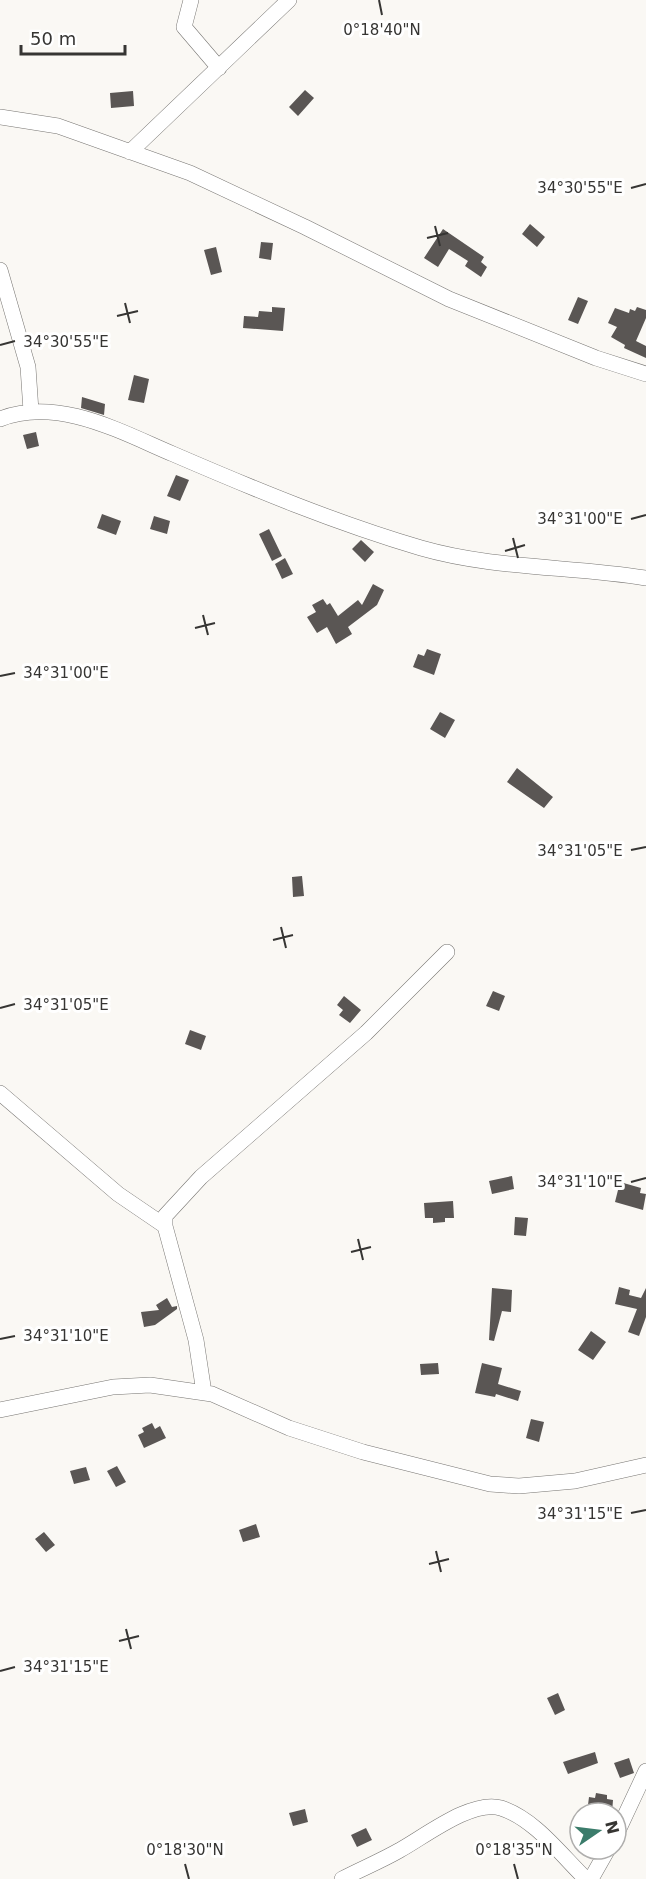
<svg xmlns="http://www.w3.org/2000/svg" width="646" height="1879" font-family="'DejaVu Sans',sans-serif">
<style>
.building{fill:#5a5654}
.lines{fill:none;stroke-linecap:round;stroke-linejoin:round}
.minor-casing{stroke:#777572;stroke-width:16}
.minor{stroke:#fff;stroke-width:15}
.ticks{fill:none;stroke:#363533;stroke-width:2}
.ticks-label{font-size:15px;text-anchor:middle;fill:#363533;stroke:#fff;stroke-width:6;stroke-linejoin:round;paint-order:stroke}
</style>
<rect width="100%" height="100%" fill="#faf8f4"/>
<!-- building -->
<path class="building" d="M 305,90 L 314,98 L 298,116 L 289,107 Z
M 133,91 L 134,106 L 111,108 L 110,93 Z
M 530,224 L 545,237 L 537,247 L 522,234 Z
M 443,229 L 484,257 L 481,262 L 487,267 L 481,277 L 465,266 L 468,261 L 449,249 L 438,267 L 424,258 Z
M 261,242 L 273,243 L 271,260 L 259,258 Z
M 216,247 L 222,272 L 211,275 L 204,250 Z
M 578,297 L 588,301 L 578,324 L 568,320 Z
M 272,307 L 285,308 L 283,331 L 243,328 L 244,316 L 258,317 L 259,311 L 272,312 Z
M 637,307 L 646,310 L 646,318 L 636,341 L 646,346 L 646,358 L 624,348 L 625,345 L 611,337 L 617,327 L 608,323 L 615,308 L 629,313 L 630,309 L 635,311 Z
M 134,375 L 149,379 L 144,403 L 128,400 Z
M 82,397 L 105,404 L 104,415 L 81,408 Z
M 36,432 L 39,446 L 27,449 L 23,435 Z
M 176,475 L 189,480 L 180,501 L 167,496 Z
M 102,514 L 121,521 L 116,535 L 97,528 Z
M 154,516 L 170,521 L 167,534 L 150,529 Z
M 269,529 L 282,556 L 272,561 L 259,534 Z
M 361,540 L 374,552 L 365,562 L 352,549 Z
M 285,558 L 293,574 L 282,579 L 275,564 Z
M 373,584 L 384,590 L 377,605 L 348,627 L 352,634 L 336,644 L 327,627 L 317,633 L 307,617 L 316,612 L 312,605 L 323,599 L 327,605 L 330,603 L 338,616 L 358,600 L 362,605 Z
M 427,649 L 441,654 L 434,675 L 413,667 L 418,654 L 424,656 Z
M 440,712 L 455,720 L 445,738 L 430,729 Z
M 517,768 L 553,797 L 544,808 L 507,782 Z
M 302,876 L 304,896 L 293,897 L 292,877 Z
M 493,991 L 505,996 L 499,1011 L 486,1006 Z
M 344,996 L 361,1010 L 350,1023 L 339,1015 L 343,1010 L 337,1005 Z
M 190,1030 L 206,1036 L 201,1050 L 185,1044 Z
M 512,1176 L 514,1189 L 492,1194 L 489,1181 Z
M 620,1182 L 641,1188 L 640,1193 L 646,1194 L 643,1210 L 615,1202 Z
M 453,1201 L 454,1218 L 445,1218 L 445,1222 L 433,1223 L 433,1218 L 425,1218 L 424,1203 Z
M 515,1217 L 528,1218 L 526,1236 L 514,1235 Z
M 619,1287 L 630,1290 L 629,1295 L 641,1298 L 646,1288 L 646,1317 L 639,1336 L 628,1332 L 637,1309 L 615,1304 Z
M 492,1288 L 512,1290 L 511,1312 L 502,1311 L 494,1341 L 489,1340 Z
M 167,1298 L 172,1307 L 177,1306 L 177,1309 L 155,1325 L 144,1327 L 141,1312 L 159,1310 L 156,1305 Z
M 591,1331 L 606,1342 L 593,1360 L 578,1350 Z
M 438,1363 L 439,1374 L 421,1375 L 420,1364 Z
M 482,1363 L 502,1368 L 498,1384 L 521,1391 L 518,1401 L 496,1394 L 495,1397 L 475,1393 Z
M 531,1419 L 544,1422 L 539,1442 L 526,1438 Z
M 152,1423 L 155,1429 L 160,1426 L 166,1438 L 144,1448 L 138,1435 L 144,1432 L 142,1428 Z
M 117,1466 L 126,1482 L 116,1487 L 107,1471 Z
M 86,1467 L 90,1480 L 74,1484 L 70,1471 Z
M 256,1524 L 260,1537 L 243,1542 L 239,1530 Z
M 44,1532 L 55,1545 L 46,1552 L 35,1539 Z
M 558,1693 L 565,1710 L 555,1715 L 547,1698 Z
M 595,1752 L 598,1763 L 568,1774 L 563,1762 Z
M 629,1758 L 634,1773 L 620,1778 L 614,1763 Z
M 596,1793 L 607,1795 L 607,1799 L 613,1800 L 612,1813 L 587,1813 L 589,1797 L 595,1798 Z
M 305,1809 L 308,1822 L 293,1826 L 289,1813 Z
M 366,1828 L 372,1840 L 357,1847 L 351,1835 Z"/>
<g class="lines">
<defs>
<path id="minor" d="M 191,0 L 184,27 L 219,68
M 0,117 L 58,126 L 190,173 L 305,227 L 449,299 L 596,358 L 646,374
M 130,152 L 289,0
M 0,270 L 28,367 L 31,411
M 0,419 C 57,396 121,432 173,454 C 254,489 336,523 421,548 C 494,569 571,566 646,578
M 0,1093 L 118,1194 L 165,1226
M 201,1392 L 203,1386 L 196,1340 L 165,1226 L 165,1216 L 201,1177 L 366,1033 L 447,952
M 0,1410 L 113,1387 L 150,1385 L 212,1394 L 289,1428 L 363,1452 L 490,1484 L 519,1486 L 575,1481 L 646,1465
M 616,1835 L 646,1771
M 342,1879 C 361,1869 381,1861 400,1850 C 424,1837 472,1799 501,1808 C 535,1819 561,1855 586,1879
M 591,1879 L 608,1849"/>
</defs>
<!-- minor casing -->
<use href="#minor" class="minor-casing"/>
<!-- minor -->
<use href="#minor" class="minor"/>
</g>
<!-- ticks -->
<path class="ticks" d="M 379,0 L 382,15M 631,188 L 646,184M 435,226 L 440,246M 427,238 L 448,233M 125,303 L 130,323M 117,316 L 138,311M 0,345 L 15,341M 631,519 L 646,515M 513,538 L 518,558M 505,551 L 525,545M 203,615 L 208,635M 195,628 L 215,623M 0,676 L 15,673M 631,850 L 646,847M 281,927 L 286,948M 273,940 L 293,935M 0,1008 L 15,1004M 631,1182 L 646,1178M 358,1239 L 363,1260M 351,1252 L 371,1247M 0,1339 L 15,1336M 631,1513 L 646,1510M 436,1551 L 441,1572M 429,1564 L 449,1559M 126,1629 L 131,1649M 119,1641 L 139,1636M 0,1671 L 15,1667M 185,1864 L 189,1879M 514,1864 L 518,1879"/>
<g class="ticks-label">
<text x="382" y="35">0°18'40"N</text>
<text x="580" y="193">34°30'55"E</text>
<text x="66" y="347">34°30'55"E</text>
<text x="580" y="524">34°31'00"E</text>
<text x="66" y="678">34°31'00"E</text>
<text x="580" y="856">34°31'05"E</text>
<text x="66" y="1010">34°31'05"E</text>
<text x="580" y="1187">34°31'10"E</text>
<text x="66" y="1341">34°31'10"E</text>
<text x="580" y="1519">34°31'15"E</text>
<text x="66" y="1672">34°31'15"E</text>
<text x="185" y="1855">0°18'30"N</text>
<text x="514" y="1855">0°18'35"N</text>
</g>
<!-- north arrow -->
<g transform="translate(598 1831) rotate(76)"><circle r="28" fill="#ffffff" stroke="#afaead" stroke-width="1.5"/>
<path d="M0-4.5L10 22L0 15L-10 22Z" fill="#3b7c6b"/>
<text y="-9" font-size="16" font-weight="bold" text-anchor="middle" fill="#363533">N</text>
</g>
<!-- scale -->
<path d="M21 45v9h104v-9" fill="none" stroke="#363533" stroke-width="3"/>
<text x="30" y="45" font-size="18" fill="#363533" stroke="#ffffff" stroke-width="4.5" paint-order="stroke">50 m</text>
</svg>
